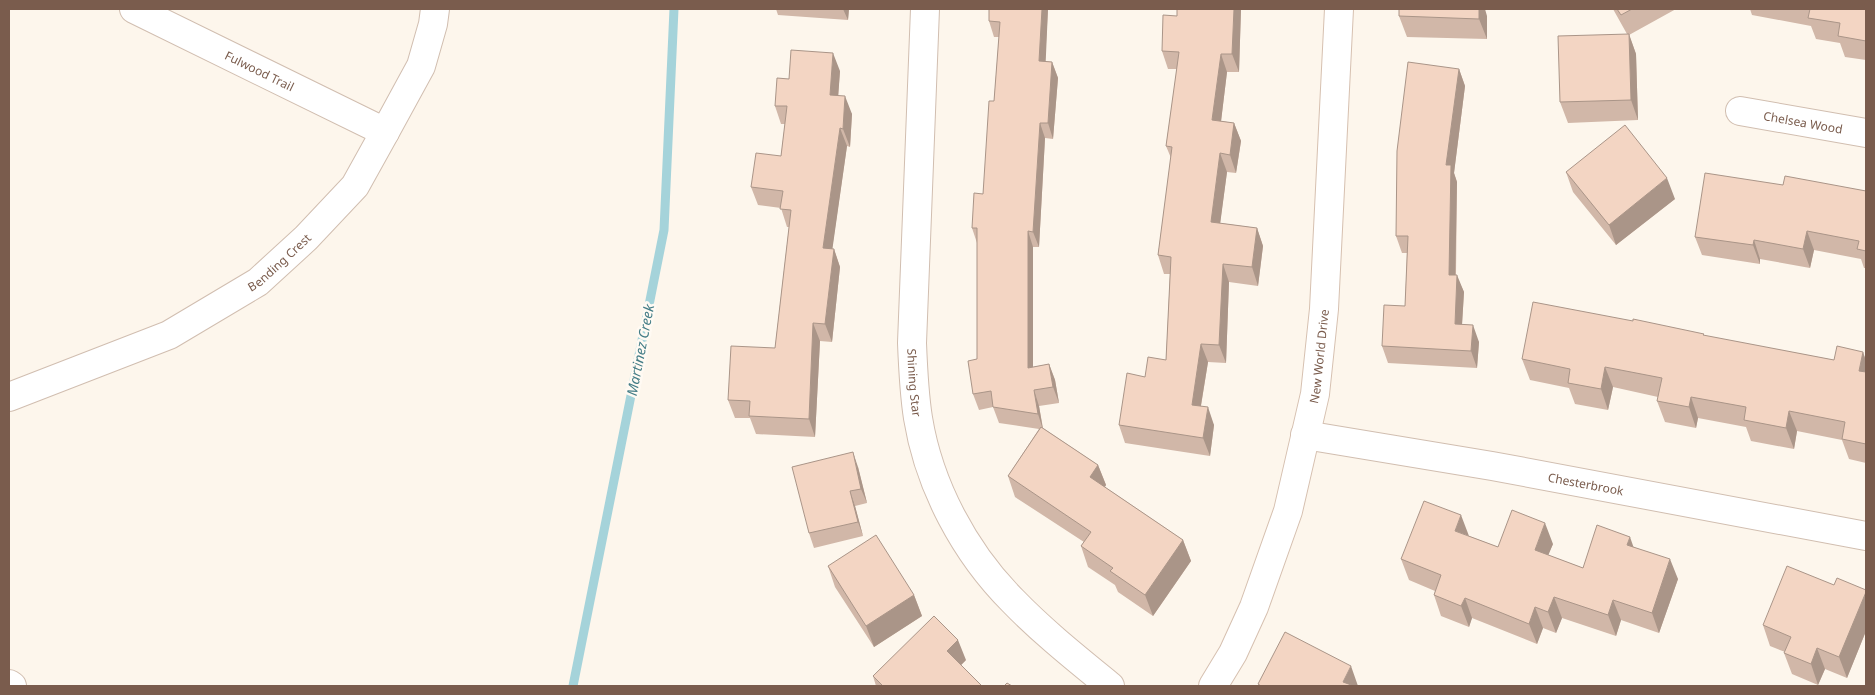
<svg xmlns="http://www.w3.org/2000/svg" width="1875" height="695" font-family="'Noto Sans',sans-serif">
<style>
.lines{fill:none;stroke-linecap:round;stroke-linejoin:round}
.stream{stroke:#a5d3da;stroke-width:9}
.street-casing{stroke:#d1beb0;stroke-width:30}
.secondary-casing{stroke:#d6c0b0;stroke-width:30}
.street{stroke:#fff;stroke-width:28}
.secondary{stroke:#fff;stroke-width:28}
.wall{fill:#d1b7a8}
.shaded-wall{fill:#aa9588}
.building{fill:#f3d5c3;stroke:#aa9588}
.labels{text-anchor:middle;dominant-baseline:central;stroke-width:5;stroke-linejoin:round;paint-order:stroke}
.street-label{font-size:12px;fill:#7a5c4d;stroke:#fffaf3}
.water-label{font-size:14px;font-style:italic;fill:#437c86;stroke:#fffaf3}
</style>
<rect width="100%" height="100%" fill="#fdf6ec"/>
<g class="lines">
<!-- stream -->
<path class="stream" d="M 573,686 L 664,230 L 674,9"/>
<defs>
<g id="street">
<path id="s1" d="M 134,9 L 385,132"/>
<path id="s2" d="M 925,9 L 912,343 C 913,368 914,393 918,418 C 929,486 965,553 1013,601 C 1043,632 1077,659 1110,686"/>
<path id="s3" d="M 1740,111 L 1866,133"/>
<path id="s4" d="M 9,397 L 169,335 L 258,282 L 306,238 L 355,186 L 385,132 L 421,66 L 433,24 L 435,9"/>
<path id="s5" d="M 1305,435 L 1492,466 L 1866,536"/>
<path d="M 9,684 L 12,686"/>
</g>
<g id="secondary">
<path id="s6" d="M 1213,686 L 1233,653 L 1254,607 L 1288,511 L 1315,394 L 1324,309 L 1339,9"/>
</g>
</defs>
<!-- street casing -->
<use href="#street" class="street-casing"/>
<!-- secondary casing -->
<use href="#secondary" class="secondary-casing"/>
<!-- street -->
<use href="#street" class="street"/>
<!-- secondary -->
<use href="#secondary" class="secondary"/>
</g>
<!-- wall -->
<path class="wall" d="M 776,9 L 849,9 L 848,20 L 778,15 Z
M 989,9 L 1048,9 L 1045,61 L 1052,62 L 1058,78 L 1053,139 L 1045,138 L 1039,247 L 1033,247 L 1033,367 L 1049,364 L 1055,380 L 1059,403 L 1039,406 L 1043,428 L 1098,465 L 1106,485 L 1105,487 L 1183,540 L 1191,561 L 1153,616 L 1118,592 L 1115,585 L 1088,567 L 1081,546 L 1084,542 L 1015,497 L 1008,476 L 1039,429 L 999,423 L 993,407 L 979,410 L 973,394 L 977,359 L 977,243 L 972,228 L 983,194 L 994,101 L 999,37 L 994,37 L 989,21 Z
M 1177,9 L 1241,9 L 1239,72 L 1227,72 L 1221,121 L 1234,123 L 1241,141 L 1236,173 L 1227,172 L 1220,223 L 1257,228 L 1263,246 L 1258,286 L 1229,282 L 1226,363 L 1208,362 L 1201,406 L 1214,425 L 1210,456 L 1125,443 L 1119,425 L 1145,377 L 1166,360 L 1170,274 L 1164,274 L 1158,255 L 1171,158 L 1166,146 L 1177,69 L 1168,69 L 1162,51 L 1177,16 Z
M 1613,9 L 1676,9 L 1629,35 L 1636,54 L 1638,120 L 1568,123 L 1560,102 L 1627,34 Z
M 1750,9 L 1866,9 L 1866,60 L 1845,57 L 1840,43 L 1816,39 L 1811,26 L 1752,15 Z
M 1399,16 L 1487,16 L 1487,39 L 1407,37 Z
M 1459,69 L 1465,86 L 1454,173 L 1457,182 L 1456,275 L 1464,292 L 1462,324 L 1479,342 L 1477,368 L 1388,363 L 1382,346 L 1405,306 L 1407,253 L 1402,253 L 1396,236 Z
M 840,71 L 838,96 L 852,114 L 850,147 L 847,146 L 832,249 L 834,249 L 840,267 L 832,342 L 820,341 L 815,437 L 756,434 L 750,418 L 735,418 L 728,400 L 775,348 L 789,227 L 787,227 L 781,208 L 758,205 L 751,187 L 781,156 L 785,124 L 781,124 L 775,106 L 789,79 Z
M 1566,172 L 1675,199 L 1616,245 L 1573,192 Z
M 1783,185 L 1866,191 L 1866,268 L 1864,268 L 1861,259 L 1814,250 L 1810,268 L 1760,259 L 1760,264 L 1702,255 L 1695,237 Z
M 1704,336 L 1834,360 L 1863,352 L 1866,361 L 1866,463 L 1849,459 L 1842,440 L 1797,431 L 1794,449 L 1751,441 L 1746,427 L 1698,418 L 1696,428 L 1665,422 L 1657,401 L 1658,397 L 1613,387 L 1608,410 L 1575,404 L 1569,388 L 1530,380 L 1522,359 Z
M 858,467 L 867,503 L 855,506 L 863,536 L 814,548 L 809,533 Z
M 1469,536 L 1498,547 L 1553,544 L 1548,555 L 1583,568 L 1634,547 L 1678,579 L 1659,633 L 1621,620 L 1616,636 L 1562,618 L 1556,633 L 1543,628 L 1537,644 L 1472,618 L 1469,627 L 1441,616 L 1434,595 L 1435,591 L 1409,580 L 1401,559 Z
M 828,566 L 914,595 L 922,616 L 874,647 L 835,587 Z
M 1834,585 L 1866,590 L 1866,631 L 1847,678 L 1825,669 L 1818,685 L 1792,674 L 1784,653 L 1785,652 L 1770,646 L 1763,625 Z
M 966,660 L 961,665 L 982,686 L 876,686 L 873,676 Z"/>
<!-- shaded-wall -->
<path class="shaded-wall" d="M 843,9 L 849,9 L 848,20 Z
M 1042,9 L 1048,9 L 1045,77 L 1039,61 Z
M 1234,9 L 1241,9 L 1239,72 L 1232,54 Z
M 1479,9 L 1485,9 L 1487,16 L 1487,39 L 1479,19 Z
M 1629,34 L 1636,54 L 1638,120 L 1631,100 Z
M 833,53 L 840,71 L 837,113 L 830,95 Z
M 1221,54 L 1227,72 L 1219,138 L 1212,120 Z
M 1052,62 L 1058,78 L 1053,139 L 1048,123 Z
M 1459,69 L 1465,86 L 1454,173 L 1457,182 L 1455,292 L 1449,275 L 1446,165 Z
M 845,96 L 852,114 L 850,147 L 843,129 Z
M 1040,123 L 1045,138 L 1039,247 L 1033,232 Z
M 1234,123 L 1241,141 L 1236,173 L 1230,155 Z
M 840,128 L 847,146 L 830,266 L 823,248 Z
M 1220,153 L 1227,172 L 1218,240 L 1211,222 Z
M 1667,178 L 1675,199 L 1616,245 L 1609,225 Z
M 1257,228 L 1263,246 L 1258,286 L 1252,267 Z
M 1028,231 L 1033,247 L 1033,384 L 1028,368 Z
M 1807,231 L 1814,250 L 1810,268 L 1803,249 Z
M 1754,240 L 1760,259 L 1760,264 L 1753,245 Z
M 834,249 L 840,267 L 832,342 L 825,324 Z
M 1223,264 L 1229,282 L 1226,363 L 1219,345 Z
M 1457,275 L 1464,292 L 1461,341 L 1455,324 Z
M 813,323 L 820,341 L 815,437 L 809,419 Z
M 1473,325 L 1479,342 L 1477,368 L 1471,351 Z
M 1201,344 L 1208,362 L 1198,423 L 1192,405 Z
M 1863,352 L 1866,361 L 1866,391 L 1859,371 Z
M 1049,364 L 1055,380 L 1059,403 L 1053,387 Z
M 1605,367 L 1613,387 L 1608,410 L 1601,389 Z
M 1034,390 L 1039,406 L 1043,430 L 1038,414 Z
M 1691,397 L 1698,418 L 1696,428 L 1689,407 Z
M 1208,407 L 1214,425 L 1210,456 L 1203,438 Z
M 1789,411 L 1797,431 L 1794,449 L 1786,428 Z
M 853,452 L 858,467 L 867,503 L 861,489 Z
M 1098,465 L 1106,485 L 1098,497 L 1090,477 Z
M 850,491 L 855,506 L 863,536 L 858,522 Z
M 1461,515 L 1469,536 L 1455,531 Z
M 1545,523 L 1553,544 L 1542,570 L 1535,550 Z
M 1630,537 L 1637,557 L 1627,545 Z
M 1183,540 L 1191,561 L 1153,616 L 1145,595 Z
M 1670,559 L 1678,579 L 1659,633 L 1652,613 Z
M 1866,592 L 1866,631 L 1847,678 L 1839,657 Z
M 914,595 L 922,616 L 874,647 L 866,626 Z
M 1554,597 L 1562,618 L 1556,633 L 1548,612 Z
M 1465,598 L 1472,618 L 1469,627 L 1461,606 Z
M 1613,600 L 1621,620 L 1616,636 L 1608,615 Z
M 1535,607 L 1543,628 L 1537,644 L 1529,624 Z
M 958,640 L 966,660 L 954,672 L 947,651 Z
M 1817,648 L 1825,669 L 1818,685 L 1811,664 Z
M 1351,666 L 1358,686 L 1344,686 L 1343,682 Z"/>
<!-- building -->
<path class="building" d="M 989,9 L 1042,9 L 1039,61 L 1052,62 L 1048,123 L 1040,123 L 1033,232 L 1028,231 L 1028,368 L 1049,364 L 1053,387 L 1034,390 L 1038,414 L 993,407 L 991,391 L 973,394 L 968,361 L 977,359 L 977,228 L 972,228 L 974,193 L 983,194 L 989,101 L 994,101 L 1000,22 L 989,21 Z
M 1177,9 L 1234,9 L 1232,54 L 1221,54 L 1212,120 L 1234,123 L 1230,155 L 1220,153 L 1211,222 L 1257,228 L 1252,267 L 1223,264 L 1219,345 L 1201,344 L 1192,405 L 1208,407 L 1203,438 L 1119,425 L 1127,373 L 1145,377 L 1148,357 L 1166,360 L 1171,257 L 1158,255 L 1172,147 L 1166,146 L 1179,52 L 1162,51 L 1163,15 L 1177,16 Z
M 1399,9 L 1479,9 L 1479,19 L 1399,16 Z
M 1617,9 L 1632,9 L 1621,15 Z
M 1810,9 L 1866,9 L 1866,41 L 1838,36 L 1840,23 L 1808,18 Z
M 1629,34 L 1631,100 L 1560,102 L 1558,36 Z
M 791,50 L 833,53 L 830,95 L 845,96 L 843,129 L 840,128 L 823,248 L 834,249 L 825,324 L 813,323 L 809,419 L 749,416 L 750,401 L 728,400 L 731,346 L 775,348 L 791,210 L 780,209 L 783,191 L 751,187 L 756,153 L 781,156 L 787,106 L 775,106 L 777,78 L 789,79 Z
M 1408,62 L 1459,69 L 1446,165 L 1451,165 L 1449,275 L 1457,275 L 1455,324 L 1473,325 L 1471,351 L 1382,346 L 1384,305 L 1405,306 L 1408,236 L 1396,236 L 1397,151 Z
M 1625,125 L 1667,178 L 1609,225 L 1566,172 Z
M 1705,173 L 1783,185 L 1785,176 L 1866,191 L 1866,251 L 1857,249 L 1859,241 L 1807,231 L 1803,249 L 1754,240 L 1753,245 L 1695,237 Z
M 1533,302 L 1633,321 L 1633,319 L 1704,334 L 1703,335 L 1834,360 L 1837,346 L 1863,352 L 1859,371 L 1866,372 L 1866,444 L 1842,439 L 1845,422 L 1789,411 L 1786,428 L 1744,420 L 1746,407 L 1691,397 L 1689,407 L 1657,401 L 1662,378 L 1605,367 L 1601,389 L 1568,383 L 1570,369 L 1522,359 Z
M 1041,427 L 1098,465 L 1090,477 L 1183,540 L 1145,595 L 1110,571 L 1113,568 L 1081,546 L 1091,532 L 1008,476 Z
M 853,452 L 861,489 L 850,491 L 858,522 L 809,533 L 792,467 Z
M 1424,501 L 1461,515 L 1455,531 L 1498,547 L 1512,510 L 1545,523 L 1535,550 L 1583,568 L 1597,525 L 1630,537 L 1627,545 L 1670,559 L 1652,613 L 1613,600 L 1608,615 L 1554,597 L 1548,612 L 1535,607 L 1529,624 L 1465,598 L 1461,606 L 1434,595 L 1441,575 L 1401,559 Z
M 876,535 L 914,595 L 866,626 L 828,566 Z
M 1787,566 L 1834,585 L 1837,578 L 1866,590 L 1866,592 L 1839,657 L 1817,648 L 1811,664 L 1784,653 L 1791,637 L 1763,625 Z
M 934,616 L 958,640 L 947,651 L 982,686 L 883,686 L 873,676 Z
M 1285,632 L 1351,666 L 1343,682 L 1354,686 L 1261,686 L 1258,684 Z
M 1007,683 L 1012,686 L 1004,686 Z"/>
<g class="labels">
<!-- street labels -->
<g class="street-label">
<text stroke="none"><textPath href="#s1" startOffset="140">Fulwood Trail</textPath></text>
<text stroke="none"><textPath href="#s3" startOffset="64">Chelsea Wood</textPath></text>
<text stroke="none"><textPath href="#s4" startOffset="304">Bending Crest</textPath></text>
<text stroke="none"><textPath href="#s6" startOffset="349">New World Drive</textPath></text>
<text stroke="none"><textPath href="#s2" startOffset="374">Shining Star</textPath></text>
<text stroke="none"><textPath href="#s5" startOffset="285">Chesterbrook</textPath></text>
</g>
<!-- water labels -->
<g class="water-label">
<text transform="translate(640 350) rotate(-79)">Martinez Creek</text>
</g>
</g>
<!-- border -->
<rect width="1875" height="695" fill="none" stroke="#7a5c4d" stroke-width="20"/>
</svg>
